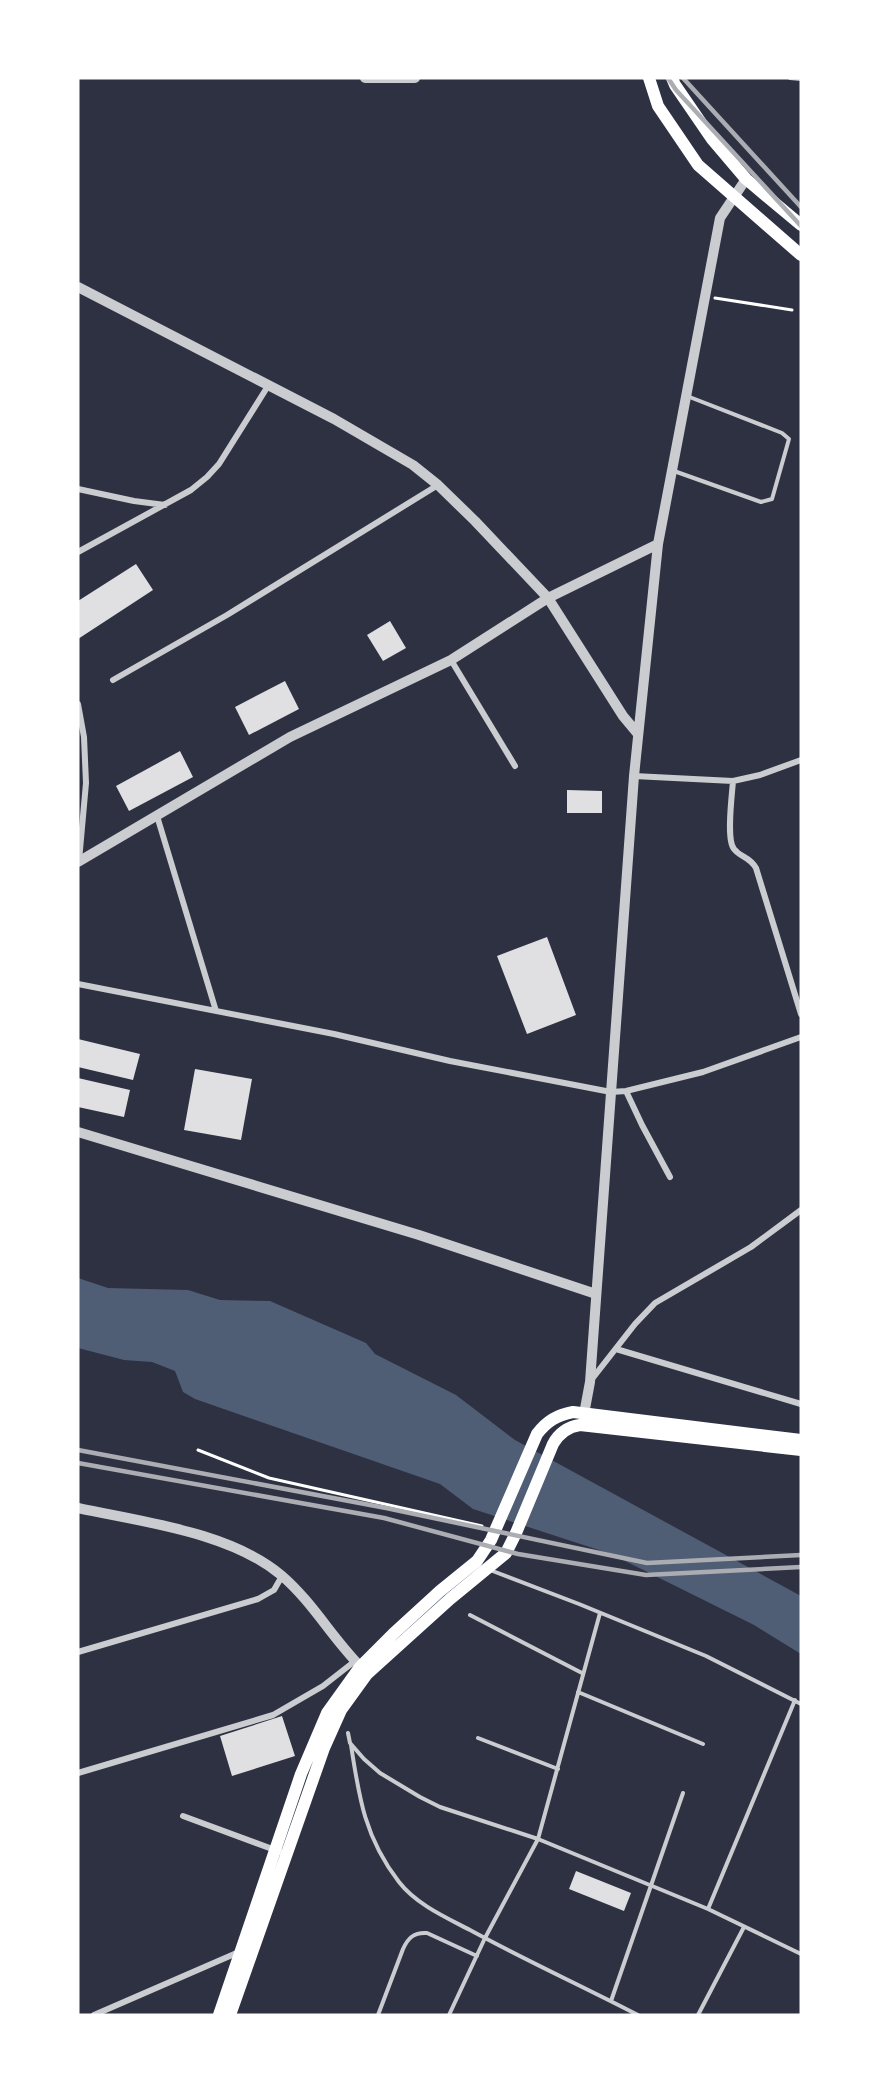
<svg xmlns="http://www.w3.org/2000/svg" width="879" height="2093" font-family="Literata,serif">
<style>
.water{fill:#4f5d75}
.building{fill:#e0e0e3}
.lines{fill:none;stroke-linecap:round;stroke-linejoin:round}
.path{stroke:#fff;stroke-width:3}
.service{stroke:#caccd0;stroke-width:4}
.minor{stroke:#caccd0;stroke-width:6}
.tertiary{stroke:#caccd0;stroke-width:10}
.secondary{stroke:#fff;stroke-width:12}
.rail{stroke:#abadb3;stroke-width:4.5}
</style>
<rect width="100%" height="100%" fill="#2d3142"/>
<!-- water -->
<path class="water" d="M 78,1278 L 108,1288 L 188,1290 L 220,1300 L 270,1301 L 366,1343 L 375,1354 L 456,1395 L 515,1440 L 801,1596 L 801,1654 L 754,1625 L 611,1554 L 473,1509 L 440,1484 L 195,1399 L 183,1392 L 175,1371 L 152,1362 L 124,1360 L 78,1348 Z"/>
<!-- building -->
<path class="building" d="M 136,564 L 153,590 L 78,639 L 78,601 Z
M 390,621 L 406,648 L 383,661 L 367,635 Z
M 285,681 L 299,709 L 249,735 L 235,707 Z
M 180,751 L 193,777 L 129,811 L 116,786 Z
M 567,790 L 602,791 L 602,813 L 567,813 Z
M 547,937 L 576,1015 L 527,1034 L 497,956 Z
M 78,1039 L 140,1054 L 133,1080 L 78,1067 Z
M 195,1069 L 252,1079 L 241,1140 L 184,1130 Z
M 78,1078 L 130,1090 L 124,1117 L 78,1107 Z
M 282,1716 L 295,1756 L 232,1776 L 220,1736 Z
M 576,1871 L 631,1893 L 624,1911 L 569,1889 Z"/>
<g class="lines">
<!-- path -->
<path class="path" d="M 715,298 L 792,310
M 198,1450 L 269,1478 L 482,1526"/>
<!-- service -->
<path class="service" d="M 790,78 L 801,79
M 674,471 L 761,502 L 772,499 L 789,439 L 782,433 L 687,396
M 490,1570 L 579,1604 L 706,1656 L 801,1704
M 470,1615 L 582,1673
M 578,1692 L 703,1744
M 348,1733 L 350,1743 L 364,1759 L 380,1773 L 420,1797 L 440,1807 L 538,1839 L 708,1909 L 801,1954
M 478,1738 L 558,1769
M 351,1745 C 359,1798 365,1838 399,1882 C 416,1904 445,1917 470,1930 C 525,1960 582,1986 638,2015
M 708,1909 L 795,1700
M 611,2001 L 683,1793
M 378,2015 L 403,1949 C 408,1938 414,1932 427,1933 L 477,1956
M 449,2015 L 485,1938 L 538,1839 L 600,1613
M 698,2015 L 744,1927"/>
<!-- minor -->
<path class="minor" d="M 78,489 L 134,501 L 165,505
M 78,552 L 191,490 L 207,477 L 219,464 L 268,386
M 451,660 L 515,766
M 113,680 L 227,615 L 438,485
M 78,704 L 84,737 L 86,783 L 79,861
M 634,776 L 733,781 L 760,775 L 801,760
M 733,781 C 732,795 726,840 734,849 C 741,858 749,856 756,868 L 801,1014
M 157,816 L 216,1011
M 78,984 L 334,1034 L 450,1061 L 611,1092 L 626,1091 L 703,1072 L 801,1037
M 626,1091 L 642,1125 L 670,1177
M 616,1349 L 801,1404
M 592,1379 L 635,1324 L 655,1303 L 751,1247 L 801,1210
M 78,1652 L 258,1599 L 274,1590 L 282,1576
M 78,1773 L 273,1715 L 323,1686 L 355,1661
M 183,1816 L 286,1854
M 94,2015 L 239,1952"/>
<!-- tertiary -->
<path class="tertiary" d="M 365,78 L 415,78
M 78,287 L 334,419 L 413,465 L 438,485 L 475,521 L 548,598 L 623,716 L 638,734
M 78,862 L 290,737 L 451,660 L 548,598 L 658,544
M 78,1132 L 419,1235 L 596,1294
M 584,1414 L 590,1382 L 634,776 L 658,544 L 720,218 L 746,179
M 78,1508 C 142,1522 230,1532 281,1575 C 314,1603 335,1643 366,1672"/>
<!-- secondary -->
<path class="secondary" d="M 649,78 L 658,106 L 698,165 L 801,255
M 672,78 L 675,85 L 712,139 L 746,179 L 801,225
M 219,2015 L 301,1774 L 327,1713 L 360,1667 L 393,1634 L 440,1591 L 477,1561 L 491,1540 L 537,1434 C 547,1421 557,1415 573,1412 L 801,1440
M 230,2015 L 324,1748 L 341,1710 L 367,1674 L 450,1599 L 506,1553 L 516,1533 L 553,1444 C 559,1433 567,1427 580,1425 L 801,1450"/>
<!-- rail -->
<path class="rail" d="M 668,78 L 676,90 L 801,226
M 683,78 L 801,207
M 78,1450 L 386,1508 L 647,1563 L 801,1555
M 78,1463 L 384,1518 L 518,1554 L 646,1575 L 801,1567"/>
</g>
<!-- border -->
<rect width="879" height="2093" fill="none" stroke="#ffffff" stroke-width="159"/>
</svg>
